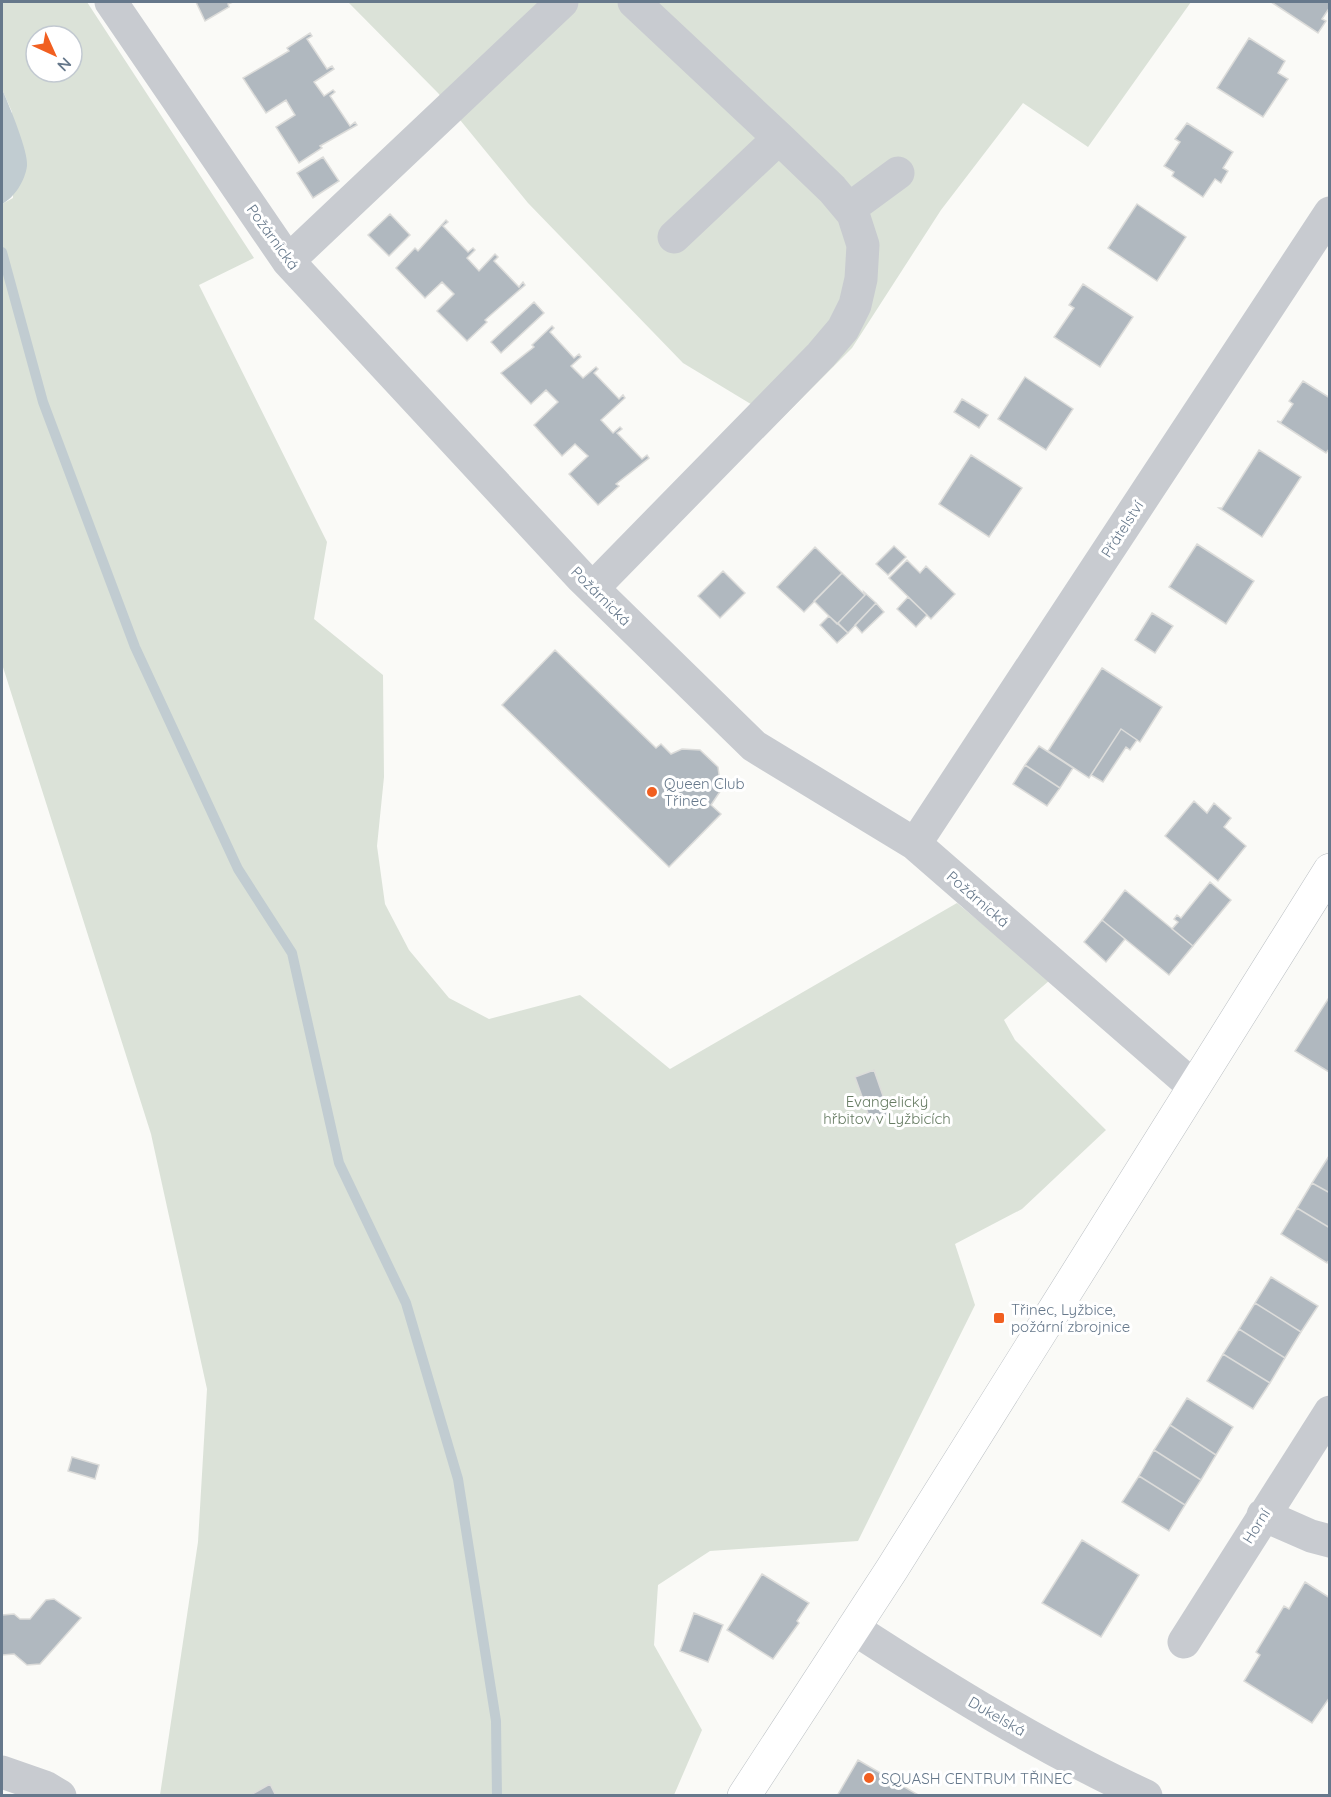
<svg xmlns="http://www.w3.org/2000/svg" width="1331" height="1797" font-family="Quicksand,sans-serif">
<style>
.green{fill:#dbe2d8;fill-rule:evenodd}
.water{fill:#c1ccd1}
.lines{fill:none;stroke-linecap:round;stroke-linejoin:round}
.stream{stroke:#c1ccd1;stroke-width:10}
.building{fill:#b0b8bf;stroke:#dcdcda;stroke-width:1.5}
.major-casing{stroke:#babfc3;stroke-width:34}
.minor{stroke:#c8cbd0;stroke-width:33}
.major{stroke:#fff;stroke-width:33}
.poi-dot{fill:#f15f20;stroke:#fff;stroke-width:2}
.labels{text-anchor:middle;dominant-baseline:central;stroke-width:6;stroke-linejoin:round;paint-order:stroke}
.street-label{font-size:15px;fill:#66788b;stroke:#fff}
.poi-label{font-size:15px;fill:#66788b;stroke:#fff;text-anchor:start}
.park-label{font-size:15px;fill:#667b62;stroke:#fff}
</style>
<rect width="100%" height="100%" fill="#fafaf7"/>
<!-- green -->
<path class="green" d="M 2,2 L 87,2 L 254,258 L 199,285 L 327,542 L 314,619 L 383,675 L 384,777 L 377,846 L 385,904 L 409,950 L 449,998 L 489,1019 L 580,995 L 670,1069 L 957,903 L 1050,980 L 1004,1020 L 1015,1040 L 1106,1130 L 1022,1209 L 955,1244 L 975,1305 L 858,1541 L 710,1551 L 658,1585 L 654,1645 L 702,1730 L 674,1795 L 160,1795 L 198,1542 L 207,1389 L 151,1134 L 2,664 L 2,204 L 13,198 L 12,112 L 2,89 ZM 36,36 L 72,36 L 72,72 L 36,72 Z
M 348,2 L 1191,2 L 1088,147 L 1023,103 L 941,210 L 852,348 L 779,421 L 683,363 L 528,203 L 438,93 Z"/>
<!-- water -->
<path class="water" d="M 2,89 C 8,103 29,152 27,166 C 25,181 14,198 2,204 Z"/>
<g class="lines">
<!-- stream -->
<path class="stream" d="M 2,252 L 43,402 L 135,647 L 238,869 L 292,953 L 339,1163 L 406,1303 L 458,1479 L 496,1721 L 497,1796"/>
</g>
<!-- building -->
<path class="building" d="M 196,2 L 233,2 L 228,4 L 229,7 L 205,21 Z
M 1271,2 L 1330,2 L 1330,7 L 1322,19 L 1326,21 L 1318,33 Z
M 310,33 L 312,36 L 307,39 L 327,69 L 332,66 L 334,69 L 314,82 L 324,96 L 333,90 L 335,92 L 330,96 L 350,126 L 355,122 L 357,125 L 320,146 L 322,148 L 299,163 L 276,127 L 295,115 L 286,100 L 266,113 L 243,78 L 289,51 L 287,48 Z
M 1249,38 L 1285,61 L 1278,73 L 1288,79 L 1263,117 L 1217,88 Z
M 1187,123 L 1233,152 L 1223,168 L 1228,171 L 1221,183 L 1215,179 L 1203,197 L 1172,176 L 1174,172 L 1164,166 L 1180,142 L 1175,139 Z
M 323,157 L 339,181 L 313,198 L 297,173 Z
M 1137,204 L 1186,237 L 1157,281 L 1108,248 Z
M 390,214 L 410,235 L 389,256 L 368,235 Z
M 446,220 L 448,222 L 443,226 L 468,252 L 473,248 L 475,250 L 467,258 L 479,271 L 495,254 L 498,257 L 494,261 L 519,287 L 523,282 L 525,285 L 485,320 L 487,322 L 467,341 L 437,311 L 454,294 L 442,282 L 425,298 L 396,268 L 415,248 L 418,251 Z
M 1083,284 L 1133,317 L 1100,367 L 1054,337 L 1074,308 L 1069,305 Z
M 534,302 L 544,313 L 501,353 L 491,342 Z
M 552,326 L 554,328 L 550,332 L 574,358 L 579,354 L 581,357 L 571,366 L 583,378 L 596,367 L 598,369 L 594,373 L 619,399 L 623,395 L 625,398 L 601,420 L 613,433 L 620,427 L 622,429 L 617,433 L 642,459 L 647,455 L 649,458 L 616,484 L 619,486 L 598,505 L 569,474 L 588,456 L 575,444 L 562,456 L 534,425 L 558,402 L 546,390 L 531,404 L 501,373 L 534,347 L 532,345 Z
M 1025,377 L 1073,409 L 1046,450 L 998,419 Z
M 1303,381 L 1330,398 L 1330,448 L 1326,453 L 1277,421 L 1281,422 L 1293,404 L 1289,401 Z
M 962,399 L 988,415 L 979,428 L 954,412 Z
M 1259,450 L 1301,477 L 1262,537 L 1219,508 L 1222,508 Z
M 971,455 L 1022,488 L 989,537 L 939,504 Z
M 1197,544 L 1254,581 L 1226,624 L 1169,587 Z
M 894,546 L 906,557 L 888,575 L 876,564 Z
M 815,547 L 842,573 L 804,612 L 777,587 Z
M 907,560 L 920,573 L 926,566 L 955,594 L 931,619 L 889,578 Z
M 723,571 L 745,593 L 720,618 L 698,596 Z
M 842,573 L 865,595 L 837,624 L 814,601 Z
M 864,592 L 876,603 L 848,633 L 838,623 L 865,595 Z
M 908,597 L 927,615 L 916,627 L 897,609 Z
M 876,603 L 884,612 L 862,633 L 855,625 Z
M 1152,613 L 1173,626 L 1155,653 L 1135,640 Z
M 829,616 L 848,633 L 837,643 L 820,625 Z
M 555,650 L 656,748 L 661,744 L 671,754 L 682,749 L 700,750 L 718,767 L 721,790 L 711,805 L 721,814 L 669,867 L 502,705 Z
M 1102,668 L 1162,707 L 1140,742 L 1121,729 L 1089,778 L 1048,751 Z
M 1121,729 L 1137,740 L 1130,750 L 1126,747 L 1103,782 L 1091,775 Z
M 1039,746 L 1073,768 L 1060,788 L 1025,765 Z
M 1025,765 L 1060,788 L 1047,806 L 1013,784 Z
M 1194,801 L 1207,813 L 1214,803 L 1231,818 L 1224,827 L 1246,846 L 1218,881 L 1165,836 Z
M 1210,882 L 1231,900 L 1193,946 L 1172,929 L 1178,922 L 1174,919 L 1177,915 L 1181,918 Z
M 1125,890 L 1193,946 L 1169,975 L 1102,920 Z
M 1102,920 L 1125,939 L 1106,962 L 1084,942 Z
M 1330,996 L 1330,1071 L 1329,1072 L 1295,1051 Z
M 874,1070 L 890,1116 L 871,1122 L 855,1077 Z
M 1329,1156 L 1330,1157 L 1330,1193 L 1312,1183 Z
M 1312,1183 L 1330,1193 L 1330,1228 L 1297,1208 Z
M 1297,1208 L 1330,1228 L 1330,1259 L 1327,1263 L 1281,1234 Z
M 1271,1277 L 1318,1306 L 1301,1332 L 1255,1303 Z
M 1255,1303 L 1301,1332 L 1285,1358 L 1239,1329 Z
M 1239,1329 L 1285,1358 L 1270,1383 L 1223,1354 Z
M 1223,1354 L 1270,1383 L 1253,1409 L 1207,1381 Z
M 1187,1398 L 1233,1427 L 1216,1455 L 1170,1425 Z
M 1170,1425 L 1216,1455 L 1201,1480 L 1154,1450 Z
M 1154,1450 L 1201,1480 L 1185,1505 L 1139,1476 Z
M 72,1457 L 99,1465 L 95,1479 L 68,1471 Z
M 1139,1476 L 1185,1505 L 1169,1531 L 1122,1502 Z
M 1082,1540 L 1139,1575 L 1101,1637 L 1042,1603 Z
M 762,1574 L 809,1603 L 797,1621 L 799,1623 L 773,1659 L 727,1630 Z
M 1305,1582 L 1330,1598 L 1330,1697 L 1312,1723 L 1244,1681 L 1260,1655 L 1256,1652 L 1284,1606 L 1289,1609 Z
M 54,1599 L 81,1618 L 40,1664 L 27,1665 L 14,1654 L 2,1655 L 2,1615 L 14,1614 L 20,1619 L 30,1619 L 46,1600 Z
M 694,1613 L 723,1625 L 708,1662 L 680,1651 Z
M 858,1760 L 920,1796 L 837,1796 Z
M 270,1784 L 276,1796 L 249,1796 Z"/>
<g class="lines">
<defs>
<path id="major" d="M 744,1796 L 892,1569 L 1330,870"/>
</defs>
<!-- major casing -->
<use href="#major" class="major-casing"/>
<!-- minor -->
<path class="minor" d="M 111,2 L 288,261 L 582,578 L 754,746 L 915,844 L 1194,1087
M 849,209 L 898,173
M 674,237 L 779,138
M 288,261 L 562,2
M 593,588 L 821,355 L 843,329 L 855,305 L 861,279 L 863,245 L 853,214 L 832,189 L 779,138 L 634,2
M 915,844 L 1330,213
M 1263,1515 L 1311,1536 L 1330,1541
M 853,1628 C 947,1689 1044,1749 1146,1796
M 1184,1642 L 1330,1412
M 2,1772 L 45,1787 L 60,1796"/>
<!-- major -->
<use href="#major" class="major"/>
</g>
<!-- markers -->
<g class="poi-dot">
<circle cx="652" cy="792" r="6"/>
<rect x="993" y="1312" width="12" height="12" rx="3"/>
<circle cx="869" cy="1778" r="6"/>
</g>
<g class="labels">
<!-- street labels -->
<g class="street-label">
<text transform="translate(273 237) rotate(54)">Požárnická</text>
<text transform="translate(1122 529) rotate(-57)">Přátelství</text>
<text transform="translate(601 596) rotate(45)">Požárnická</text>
<text transform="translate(978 899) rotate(41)">Požárnická</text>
<text transform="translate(1256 1526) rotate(-58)">Horní</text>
<text transform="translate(997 1716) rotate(30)">Dukelská</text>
</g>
<!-- poi labels -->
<g class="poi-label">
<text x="664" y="783">Queen Club<tspan x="664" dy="17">Třinec</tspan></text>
<text x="1011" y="1309">Třinec, Lyžbice,<tspan x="1011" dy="17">požární zbrojnice</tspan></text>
<text x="881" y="1778">SQUASH CENTRUM TŘINEC</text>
</g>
<!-- park labels -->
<g class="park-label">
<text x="887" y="1101">Evangelický<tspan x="887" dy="17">hřbitov v Lyžbicích</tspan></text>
</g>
</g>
<!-- border -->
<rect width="1331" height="1797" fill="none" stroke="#66788b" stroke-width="6"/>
<!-- north arrow -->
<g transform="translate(54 54) rotate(135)"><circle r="28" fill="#ffffff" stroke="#c2c9d1" stroke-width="1.5"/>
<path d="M0-4.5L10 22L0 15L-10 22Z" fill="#f15f20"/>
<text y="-9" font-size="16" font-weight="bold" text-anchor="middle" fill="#66788b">N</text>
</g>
</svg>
